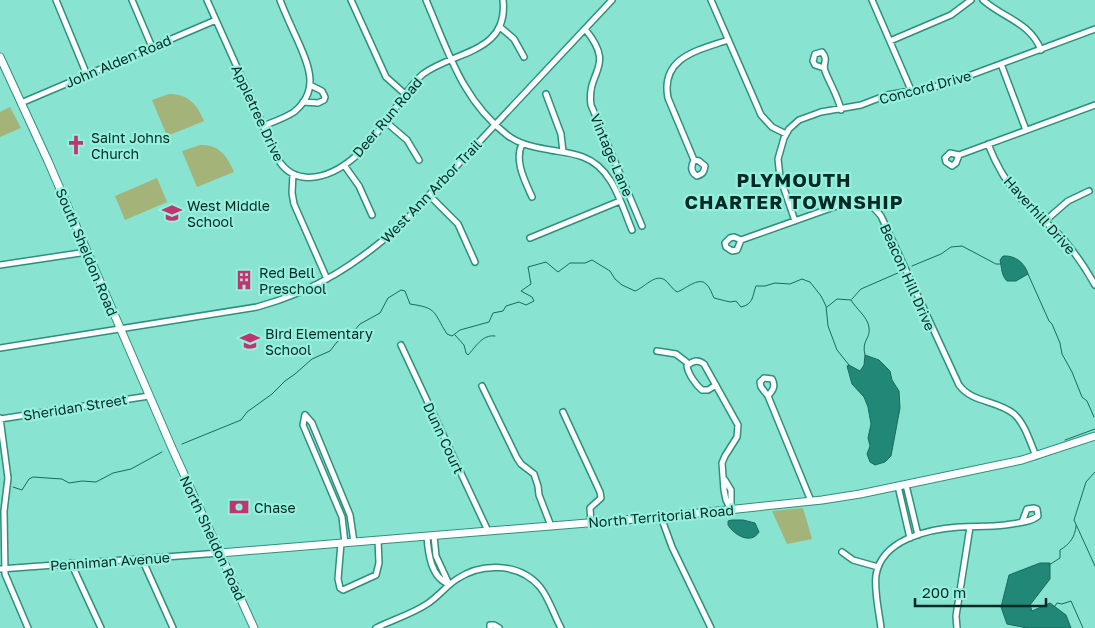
<svg xmlns="http://www.w3.org/2000/svg" width="1095" height="628" font-family="'Golos Text',sans-serif">
<style>
.green{fill:#a4b377}
.water{fill:#218878;stroke:#176c5e}
.lines{fill:none;stroke-linecap:round;stroke-linejoin:round}
.stream{stroke:#176c5e;stroke-width:1}
.minor-casing{stroke:#2e8f7f;stroke-width:8}
.major-casing{stroke:#2e8f7f;stroke-width:9}
.minor{stroke:#fff;stroke-width:5}
.major{stroke:#fff;stroke-width:7}
.labels{text-anchor:middle;dominant-baseline:central;stroke-width:4.5;stroke-linejoin:round;paint-order:stroke}
.street-label{font-size:14px;fill:#002923;stroke:#95f1de}
.poi-label{font-size:14px;fill:#002923;stroke:#95f1de;text-anchor:start}
.district-label{font-size:19px;font-weight:bold;letter-spacing:1px;fill:#002923;stroke:#95f1de}
</style>
<rect width="100%" height="100%" fill="#88e3d1"/>
<!-- green -->
<path class="green" d="M 169,94 C 188,94 197,104 204,121 L 167,136 L 152,100 Z
M 10,107 L 21,128 L 0,137 L 0,112 Z
M 200,145 C 218,144 227,155 234,172 L 197,187 L 182,151 Z
M 157,178 L 167,202 L 125,220 L 115,196 Z
M 803,508 L 812,539 L 787,544 L 772,511 Z"/>
<!-- water -->
<path class="water" d="M 1003,256 C 1015,255 1025,263 1028,274 L 1016,281 L 1007,281 C 1001,275 1002,268 1000,260 Z
M 865,355 L 879,360 L 890,371 L 892,380 L 899,391 L 900,408 L 891,456 L 885,462 L 875,465 L 870,462 L 867,454 L 870,446 L 868,438 L 871,424 L 868,407 L 864,397 L 852,384 L 847,366 L 849,365 L 860,371 L 864,365 Z
M 732,520 L 743,520 L 755,523 L 759,532 C 751,545 734,535 728,525 L 728,521 Z
M 1040,563 L 1050,563 L 1050,579 L 1030,605 L 1032,611 L 1050,603 L 1066,615 L 1071,628 L 1027,628 L 1007,624 L 1001,607 L 1009,575 Z"/>
<g class="lines">
<!-- stream -->
<path class="stream" d="M 912,266 L 941,254 L 951,247 L 962,246 L 996,264 L 1001,264
M 1028,274 L 1049,321 L 1052,324 L 1060,343 L 1062,354 L 1072,372 L 1082,397 L 1087,401 L 1094,417
M 852,299 L 861,289 L 900,272
M 851,300 C 856,309 867,316 869,327 C 871,339 861,340 865,355
M 827,307 L 837,299 L 851,300
M 455,335 L 464,345 L 466,353 L 468,355 C 475,348 482,334 495,336
M 1065,440 L 1095,429
M 182,444 L 241,420 L 247,412 L 272,394 L 285,381 L 295,374 L 312,359 L 330,351 L 337,342 L 353,332 L 360,324 L 380,313 L 388,298 L 401,290 L 405,291 L 410,304 C 438,308 433,312 447,334 L 452,336 L 460,330 L 489,322 L 493,313 L 503,311 L 506,306 L 519,302 L 526,305 L 534,301 L 532,297 L 521,291 L 531,284 L 528,267 L 546,262 L 558,272 L 570,263 L 585,263 L 592,260 L 610,271 L 615,279 L 622,285 L 635,291 C 644,288 655,273 665,280 C 669,283 672,289 677,292 C 684,290 699,276 706,284 C 710,287 712,294 714,298 L 730,302 L 736,301 L 741,307 C 754,304 752,296 756,286 L 765,286 L 775,283 L 790,284 L 802,279 L 810,282 L 821,296 L 826,306 L 828,326 L 837,350 L 849,365
M 1095,472 L 1086,482 L 1074,520 L 1095,566
M 13,487 L 22,490 L 29,479 L 33,477 L 62,479 L 69,483 L 82,481 L 96,482 L 113,473 L 131,469 L 162,452
M 1049,565 L 1060,558 L 1060,550 C 1070,544 1075,537 1076,526
M 1055,606 L 1057,603 L 1062,604 L 1071,601 L 1083,628"/>
<defs>
<path id="minor" d="M 56,0 L 87,75
M 132,0 L 152,47
M 207,0 L 279,161 C 287,173 299,179 315,177 C 351,172 377,134 397,106 C 405,95 412,83 423,74 C 454,51 509,53 503,0
M 351,0 L 386,77 L 405,94
M 426,0 C 448,51 462,100 507,135 C 520,145 534,147 550,150 C 561,152 573,153 583,157 C 613,168 621,204 632,230
M 711,0 L 761,115 L 772,127 L 786,134
M 872,0 L 911,90
M 983,0 C 1003,18 1030,22 1041,50
M 500,27 L 514,39 L 524,57
M 585,29 C 617,68 586,70 591,105 L 642,226
M 890,41 L 951,15 L 971,0
M 1001,64 L 1026,130
M 824,68 L 815,65 L 813,61 L 815,54 L 822,52 C 829,60 822,64 825,71 C 830,84 838,96 841,110
M 546,94 L 561,134 L 563,152
M 303,102 L 318,103 L 324,100 L 325,97 L 322,91 L 310,85
M 21,103 L 216,20
M 386,122 L 407,140 L 419,160
M 263,126 C 273,122 285,118 294,112 C 321,90 308,64 297,39 C 291,26 285,13 280,0
M 522,144 C 514,161 525,181 532,197
M 988,144 C 997,167 1009,188 1027,205 C 1039,217 1053,227 1064,240 C 1076,254 1086,269 1095,285
M 959,155 L 956,163 L 952,166 L 946,162 L 945,158 L 950,153 L 959,155 L 1095,105
M 694,160 L 699,161 L 705,166 C 704,172 703,174 697,176 C 690,172 691,166 694,160 L 668,98 C 660,57 699,50 728,40
M 344,165 L 359,186 L 372,215
M 293,174 L 292,193 L 294,204 L 327,279
M 429,195 L 458,224 L 475,262
M 795,221 L 780,177 L 778,159 L 784,138 L 789,129 L 799,120 L 821,112 L 861,105 L 887,95 L 944,85 L 1095,29
M 1045,221 L 1068,201 L 1089,191
M 530,238 L 620,201
M 741,240 L 737,250 L 732,251 L 726,247 L 725,243 L 730,238 L 734,237 L 741,240 L 848,202 C 862,199 873,205 881,216 L 959,385 C 972,403 997,400 1014,414 C 1025,424 1030,442 1036,456
M 0,265 L 87,252
M 401,345 L 488,531
M 0,348 L 257,307 C 316,291 359,263 404,222 L 612,0
M 657,351 L 676,354 L 689,364
M 716,385 L 708,390 L 702,390 C 696,385 688,374 687,366 C 692,361 698,359 704,364 L 738,425 L 737,437 L 725,456 L 722,463 L 724,490 L 726,500 L 731,510
M 482,386 L 517,458 L 521,464 L 534,474 L 538,486 L 539,495 L 551,526
M 768,396 C 773,390 776,386 772,379 L 764,378 L 760,382 L 761,387 L 768,396 L 811,501
M 563,412 L 600,492 L 601,498 L 590,508 L 591,523
M 305,415 L 312,423 L 350,515 L 354,542
M 305,415 L 303,425 L 342,517 L 345,543
M 0,418 L 8,478 L 4,511 L 5,574 L 28,628
M 0,419 L 149,396
M 725,480 L 731,490 L 731,510
M 906,485 L 918,535
M 898,486 L 910,538
M 661,517 L 672,547 L 711,628
M 427,536 C 428,553 431,578 449,584
M 434,536 L 436,556 L 449,584
M 341,543 L 338,579 L 340,588 L 343,590 L 376,575 L 379,563 L 378,540
M 842,552 L 853,560 L 878,567
M 142,559 L 173,628
M 71,563 L 101,628
M 0,569 L 220,553
M 376,628 C 392,620 412,614 427,604 C 438,597 446,586 457,579 C 482,562 520,563 540,587 C 549,598 554,615 561,628
M 490,628 L 490,625 L 494,625 L 499,628
M 881,628 C 879,611 874,592 876,575 C 882,539 929,529 959,527 C 975,526 990,527 1005,525 C 1015,523 1030,523 1038,516 L 1037,509 L 1034,508 L 1027,509 L 1022,522
M 957,628 L 956,616 L 970,527"/>
<path id="major" d="M 0,57 L 48,161 L 172,448 L 254,628
M 220,553 L 661,517 L 822,500 L 860,494 L 1022,460 L 1095,436"/>
</defs>
<!-- minor casing -->
<use href="#minor" class="minor-casing"/>
<!-- major casing -->
<use href="#major" class="major-casing"/>
<!-- minor -->
<use href="#minor" class="minor"/>
<!-- major -->
<use href="#major" class="major"/>
</g>
<!-- icons -->
<defs>
<symbol id="church-bare" viewBox="-9 -9 18 18"><path d="M-1.2-6h2.4v3.5h3.3v2.4h-3.3V6h-2.4V-.1h-3.3v-2.4h3.3Z" fill="#c0356f" stroke="#95f1de" stroke-width="2.5" paint-order="stroke"/></symbol>
<symbol id="school-bare" viewBox="-9 -9 18 18"><path d="M0-5L7-2L0 1L-7-2ZM-4 1L0 2.5L4 1V4Q0 6-4 4Z" fill="#c0356f" stroke="#95f1de" stroke-width="2.5" paint-order="stroke"/></symbol>
<symbol id="building-bare" viewBox="-9 -9 18 18"><path d="M-4-6H4V6H1V3H-1V6H-4ZM-2.5-4.3h1.7v1.8h-1.7ZM.8-4.3h1.7v1.8H.8ZM-2.5-1h1.7V.8h-1.7ZM.8-1h1.7V.8H.8Z" fill="#c0356f" stroke="#95f1de" stroke-width="2.5" paint-order="stroke"/></symbol>
<symbol id="bank-bare" viewBox="-9 -9 18 18"><path d="M-6-4H6V4H-6ZM0-2.3a2.3 2.3 0 1 0 0 4.6a2.3 2.3 0 1 0 0-4.6Z" fill="#c0356f" stroke="#95f1de" stroke-width="2.5" paint-order="stroke"/></symbol>
</defs>
<g fill-rule="evenodd">
<use href="#church-bare" x="62" y="131" width="28" height="28"/>
<use href="#school-bare" x="158" y="199" width="28" height="28"/>
<use href="#building-bare" x="230" y="266" width="28" height="28"/>
<use href="#school-bare" x="236" y="327" width="28" height="28"/>
<use href="#bank-bare" x="225" y="493" width="28" height="28"/>
</g>
<g class="labels">
<!-- street labels -->
<g class="street-label">
<text transform="translate(118 61) rotate(-23)">John Alden Road</text>
<text transform="translate(925 87) rotate(-15)">Concord Drive</text>
<text transform="translate(258 113) rotate(65)">Appletree Drive</text>
<text transform="translate(387 117) rotate(-50)">Deer Run Road</text>
<text transform="translate(612 155) rotate(67)">Vintage Lane</text>
<text transform="translate(431 191) rotate(-46)">West Ann Arbor Trail</text>
<text transform="translate(1040 215) rotate(48)">Haverhill Drive</text>
<text transform="translate(87 252) rotate(67)">South Sheldon Road</text>
<text transform="translate(908 277) rotate(66)">Beacon Hill Drive</text>
<text transform="translate(75 407) rotate(-9)">Sheridan Street</text>
<text transform="translate(444 438) rotate(65)">Dunn Court</text>
<text transform="translate(661 516) rotate(-5)">North Territorial Road</text>
<text transform="translate(213 538) rotate(65)">North Sheldon Road</text>
<text transform="translate(110 561) rotate(-4)">Penniman Avenue</text>
</g>
<!-- poi labels -->
<g class="poi-label">
<text x="91" y="137">Saint Johns<tspan x="91" dy="16">Church</tspan></text>
<text x="187" y="205">West Middle<tspan x="187" dy="16">School</tspan></text>
<text x="259" y="272">Red Bell<tspan x="259" dy="16">Preschool</tspan></text>
<text x="265" y="333">Bird Elementary<tspan x="265" dy="16">School</tspan></text>
<text x="254" y="507">Chase</text>
</g>
<!-- district labels -->
<g class="district-label">
<text x="794" y="179">PLYMOUTH<tspan x="794" dy="22">CHARTER TOWNSHIP</tspan></text>
</g>
</g>
<!-- scale -->
<path d="M915 598v8h131v-8" fill="none" stroke="#002923" stroke-width="2.5"/>
<text x="922" y="598" font-size="15" fill="#002923" stroke="#95f1de" stroke-width="4" paint-order="stroke">200 m</text>
</svg>
